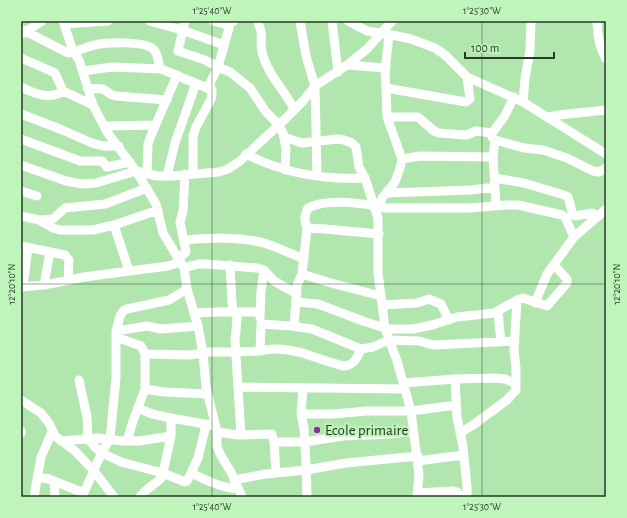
<svg xmlns="http://www.w3.org/2000/svg" width="627" height="518" font-family="'Alegreya Sans',sans-serif">
<style>
.lines{fill:none;stroke-linecap:round;stroke-linejoin:round}
.minor{stroke:#fff;stroke-width:9}
.ticks{fill:none;stroke:#263a24;stroke-width:1;stroke-opacity:0.45}
.poi-dot{fill:#8d2f99;stroke:#bff4bb;stroke-width:1.5}
.labels{text-anchor:middle;dominant-baseline:central;stroke-width:4;stroke-linejoin:round;paint-order:stroke}
.poi-label{font-size:15px;fill:#263a24;stroke:#bff4bb;text-anchor:start}
.neatline{fill:none;stroke:#263a24;stroke-width:1.5}
.ticks-label{font-size:10px;text-anchor:middle;fill:#263a24}
</style>
<rect width="100%" height="100%" fill="#b2e6af"/>
<g class="lines">
<!-- minor -->
<path class="minor" d="M 63,21 L 73,51 L 79,60 L 93,105 L 107,132 L 136,171 L 156,204 L 163,233 L 184,268 L 187,289 L 198,326 L 203,353 L 206,387 L 217,432 L 217,446 L 220,454 L 232,474 L 242,497
M 149,21 L 182,30 L 224,45
M 185,21 L 178,51 L 205,60 L 218,67 L 230,72 L 250,88 L 266,112 L 278,124 L 283,133 L 286,149 L 285,170
M 213,21 L 224,24 L 234,21
M 258,21 C 258,26 261,28 261,32 C 262,39 260,45 262,52 C 267,74 284,89 294,109
M 300,21 L 306,56 L 315,86 L 317,176
M 332,21 L 338,72
M 348,21 L 367,31 L 392,35 L 411,39 L 435,48 L 445,55 L 467,77 L 523,102 L 606,154
M 597,21 C 597,35 599,47 606,59
M 64,24 L 108,21
M 21,29 L 68,53 C 77,52 85,47 95,45 C 106,42 145,41 153,49 C 159,54 157,62 161,69
M 22,34 L 42,21
M 21,58 L 53,72 L 55,73 L 63,91 L 93,105
M 347,65 L 386,68
M 83,71 L 112,67 L 161,69 L 212,90
M 21,87 C 35,94 50,100 63,91
M 87,88 L 103,89 L 112,95 L 116,96 L 167,100
M 386,88 L 385,73 L 389,34
M 514,97 L 504,117 L 492,133 L 492,137 L 495,140 L 524,148 L 543,150 L 567,158 L 593,171 L 599,172 L 606,168
M 523,102 L 525,79 L 530,50 L 531,21
M 21,114 L 60,129 L 92,143 L 103,146 L 119,146
M 387,117 L 418,117 L 434,131 L 439,133 L 466,135 L 476,131 L 492,133
M 548,117 L 559,115 L 606,110
M 104,126 L 155,125
M 284,137 L 302,143 L 338,139 L 344,140 L 352,143 L 356,147 L 359,167 L 365,178
M 21,139 L 80,161 L 102,161 L 107,167 L 130,162
M 246,154 C 283,173 324,180 365,178 L 378,218 L 378,273 L 385,328 L 397,361 L 411,411 L 419,475 L 417,497
M 493,157 L 496,205
M 402,159 L 420,156 L 493,157 L 495,140
M 21,165 L 66,181 L 82,184 L 96,183 L 136,171 L 157,176 L 172,176 L 219,172 L 228,169 L 240,161 L 284,120 L 303,101 L 315,86 L 347,65 L 367,49 L 392,21
M 147,174 L 148,144 L 150,138 L 177,75
M 193,174 L 193,136 L 196,127 L 211,99 L 212,95 L 210,83 L 218,67 L 231,21
M 167,176 L 175,143 L 196,83
M 495,178 L 524,183 L 564,195 L 568,197 L 573,215 L 575,216 L 592,213 L 599,216
M 21,191 L 37,196
M 387,193 L 471,190 L 495,187
M 379,207 L 382,198 L 395,182 L 400,168 L 402,159 L 387,117 L 386,88 L 466,102 L 470,99 L 467,77
M 21,216 L 39,220 L 53,228 L 60,230 L 93,230 L 114,225 L 158,210
M 40,220 L 53,219 L 65,208 L 105,204 L 147,188
M 114,225 L 129,271
M 379,234 L 325,229 L 307,228 C 304,220 304,216 308,208 C 327,198 364,203 385,208 L 469,208 L 506,205 L 518,205 L 562,215 L 565,217 L 574,237
M 184,240 C 211,238 237,236 264,243 C 277,247 291,254 304,259
M 21,246 L 65,255 L 69,260 L 68,280
M 177,257 L 184,254 L 186,252 L 180,222 L 183,211 L 185,174
M 230,265 L 232,303 L 233,309 L 236,312 L 237,319 L 235,341 L 241,435
M 184,268 L 198,264 L 206,264 L 257,268 L 264,270 L 274,281 L 297,294
M 302,274 L 331,283 L 381,296
M 44,285 L 50,252
M 21,287 L 44,285 L 84,277 L 168,266 L 181,262
M 23,287 L 28,247
M 296,302 L 318,304 L 363,321 L 388,329 L 413,329 L 432,325 L 457,317 L 494,313 L 517,300 L 523,298 L 547,306 L 567,283 L 567,279 L 554,265
M 535,303 L 547,274 L 574,237 L 606,209
M 382,305 L 417,303 L 429,299 L 441,304 L 449,320
M 498,312 L 501,342
M 194,313 L 219,312 L 260,312
M 260,318 L 261,291 L 264,270
M 294,326 L 297,285 L 302,274 L 307,228
M 116,331 L 147,326 L 161,329 L 198,326
M 116,337 L 141,346 L 145,354 L 189,355 L 210,352 L 236,352 L 260,351 L 261,324 L 292,326 L 312,329 L 361,349 L 373,347 L 389,340 L 419,341 L 433,345 L 515,341
M 260,351 C 265,350 271,349 276,349 C 300,349 321,361 344,366 C 354,365 357,358 361,349
M 455,379 L 457,417 L 463,447 L 467,486 L 467,497
M 79,380 L 87,417 L 88,439 L 95,447 L 102,453 L 121,462 L 163,473 L 185,482 L 187,481 L 191,473 C 206,480 222,488 238,489
M 403,383 L 455,379 L 495,378 L 505,379 L 516,384
M 238,387 L 405,389
M 303,388 L 301,414 L 304,429 L 306,463 L 307,497
M 145,389 L 164,392 L 207,394
M 21,400 L 41,413 L 49,423 L 55,436 L 75,451 L 94,471 L 114,497
M 138,408 L 152,414 L 171,418
M 301,414 L 333,414 L 367,411 L 411,411 L 456,405
M 21,431 L 21,433
M 217,432 L 238,435 L 272,434 L 274,442 L 276,473
M 460,433 L 473,425 L 507,400 L 516,390 L 516,368 L 514,350 L 517,300
M 61,441 L 98,438 L 123,441 L 139,441 L 171,436 L 171,418 L 216,426
M 127,441 L 133,421 L 145,389 L 145,354
M 274,442 L 305,442 L 343,436 L 390,434 L 413,431
M 418,461 L 463,455
M 191,473 L 198,458 L 206,425
M 37,477 L 49,479 L 84,493
M 234,480 L 265,474 L 306,470 L 346,463 L 418,456
M 54,481 L 55,497
M 452,491 L 457,492 L 460,497
M 417,493 L 452,491 L 452,497
M 34,497 L 41,457 L 52,432
M 82,497 L 103,450 L 110,439 L 116,378 L 116,331 L 120,316 L 124,310 L 127,309 L 169,300 L 187,289
M 140,497 C 146,487 156,485 162,477 L 171,436"/>
</g>
<!-- ticks -->
<path class="ticks" d="M 212,21 L 212,497M 482,21 L 482,497M 21,284 L 606,284"/>
<!-- markers -->
<circle class="poi-dot" cx="317" cy="430" r="4"/>
<g class="labels">
<!-- poi labels -->
<g class="poi-label">
<text x="325" y="430">Ecole primaire</text>
</g>
</g>
<!-- border -->
<rect width="627" height="518" fill="none" stroke="#bff4bb" stroke-width="44"/>
<!-- scale -->
<path d="M465 52v6h89v-6" fill="none" stroke="#263a24" stroke-width="2"/>
<text x="471" y="52" font-size="12" fill="#263a24" stroke="#bff4bb" stroke-width="3" paint-order="stroke">100 m</text>
<rect x="22" y="22" width="583" height="474" class="neatline"/>
<g class="ticks-label">
<text x="212" y="14">1°25'40"W</text>
<text x="482" y="14">1°25'30"W</text>
<text transform="translate(11 284) rotate(-90)" y="4">12°20'10"N</text>
<text transform="translate(616 284) rotate(-90)" y="4">12°20'10"N</text>
<text x="212" y="510">1°25'40"W</text>
<text x="482" y="510">1°25'30"W</text>
</g>
</svg>
